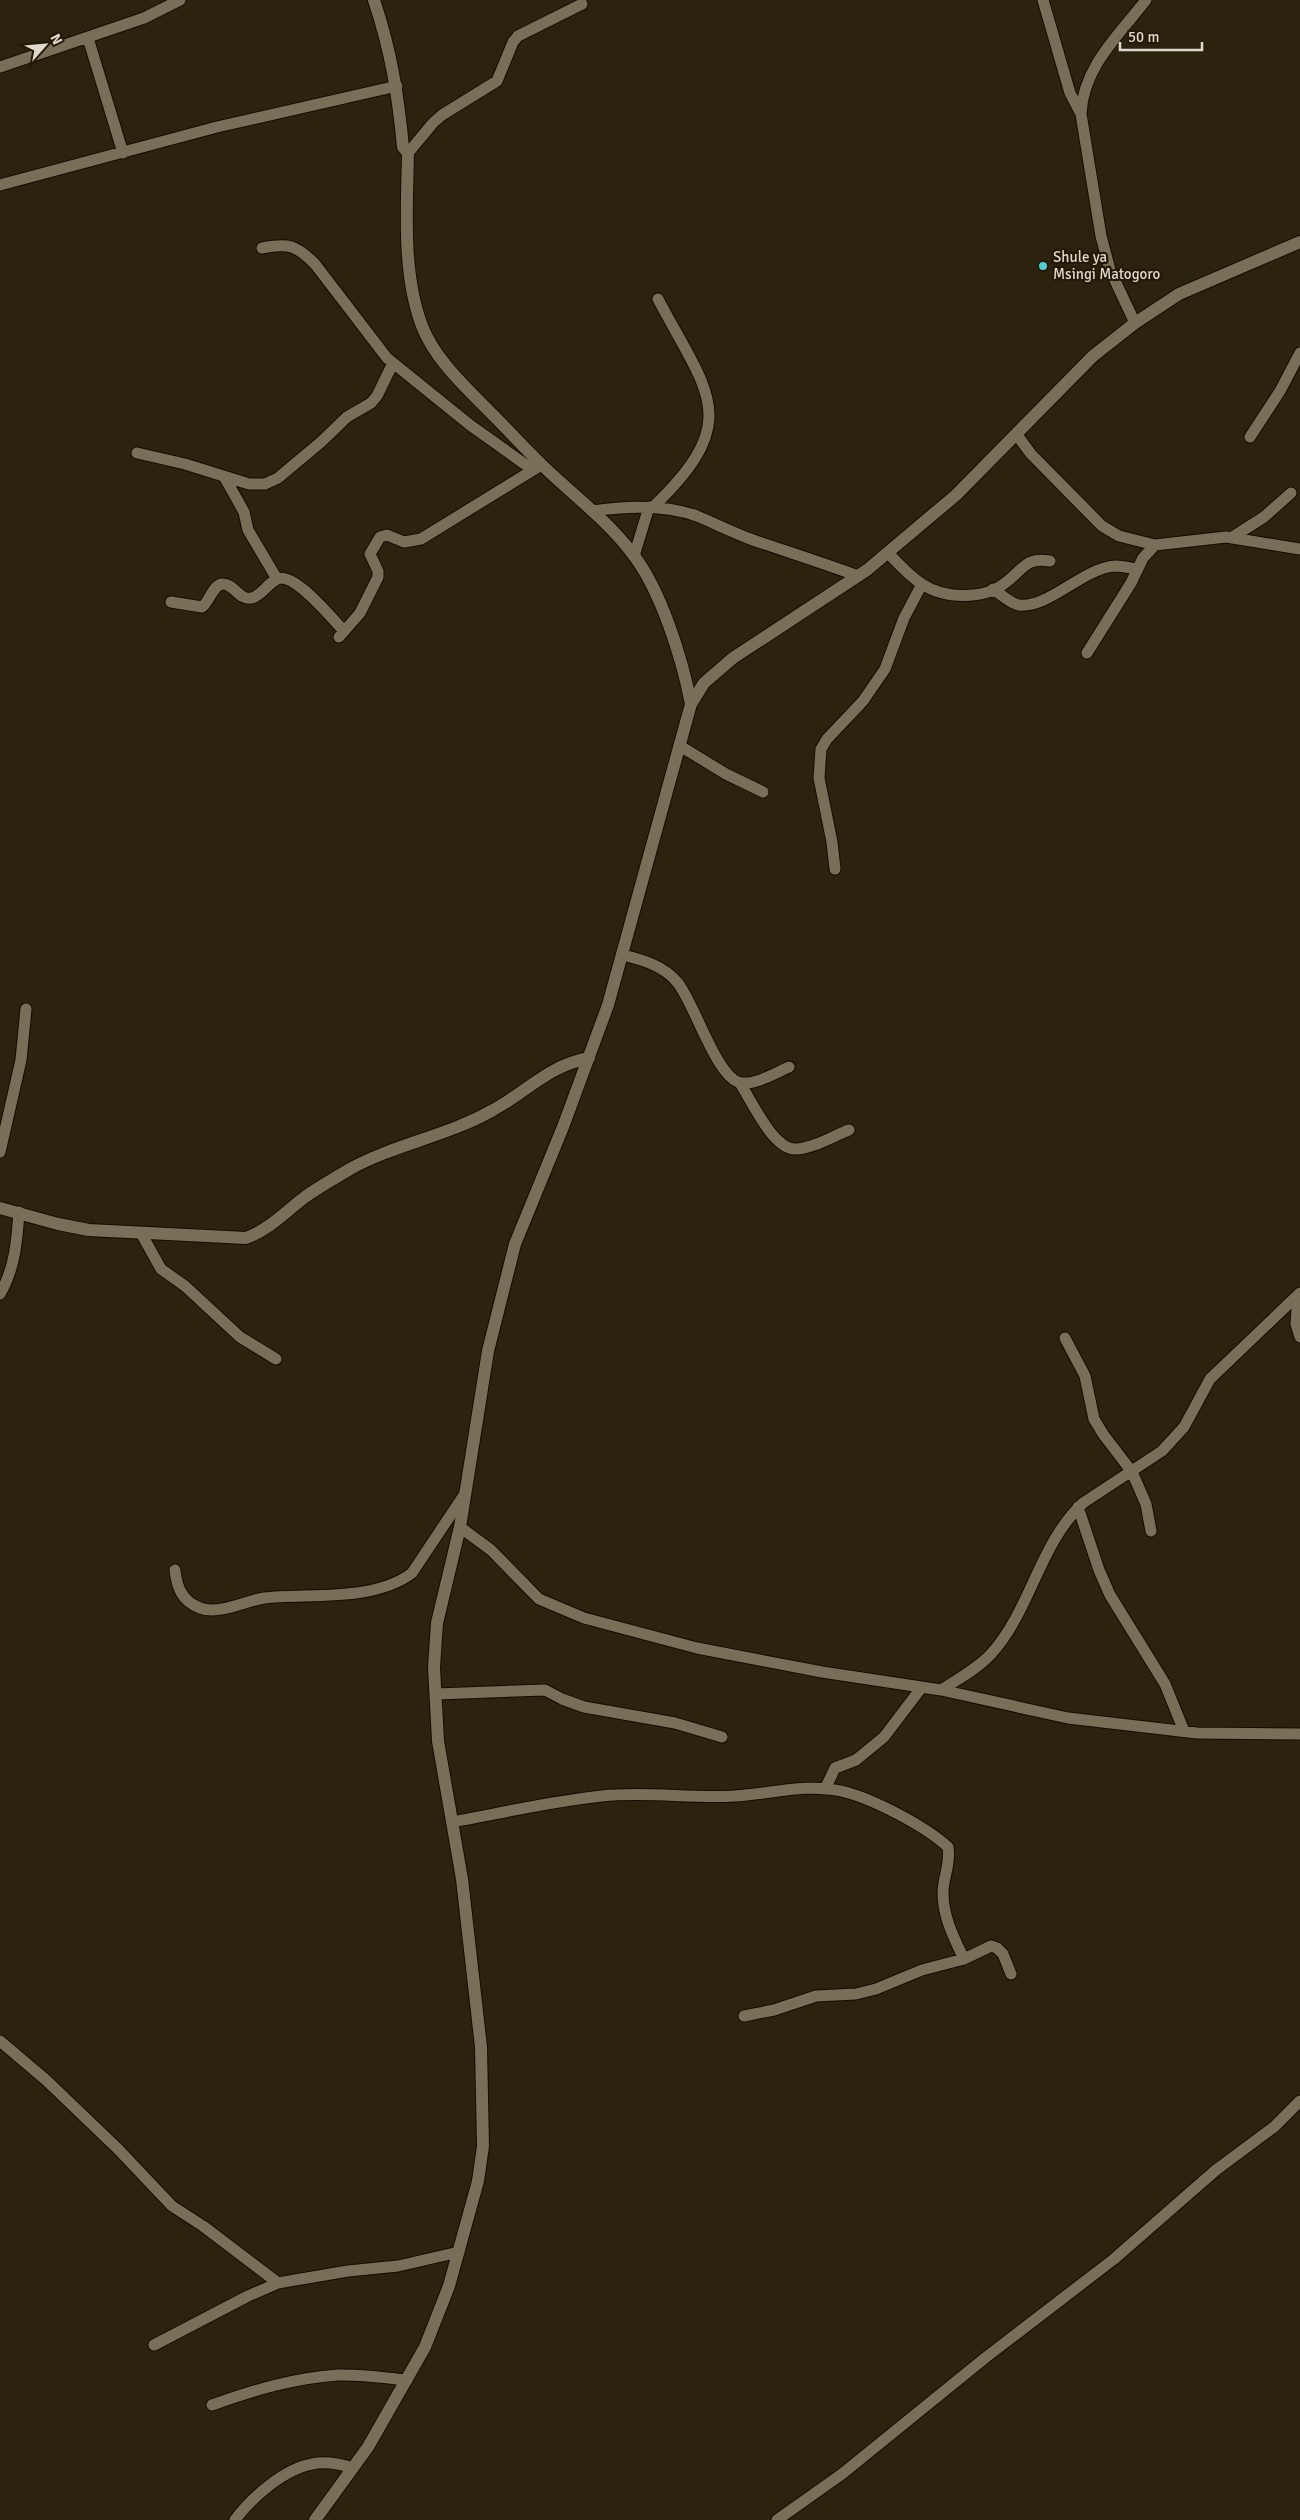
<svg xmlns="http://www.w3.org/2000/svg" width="1300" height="2520" font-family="Signika,sans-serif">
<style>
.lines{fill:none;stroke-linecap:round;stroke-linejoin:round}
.street-casing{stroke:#150c00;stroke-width:13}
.secondary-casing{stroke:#150c00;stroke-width:14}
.street{stroke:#796e58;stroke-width:11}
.secondary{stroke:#796e58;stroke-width:12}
.poi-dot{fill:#51ccd5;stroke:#231906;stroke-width:2}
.labels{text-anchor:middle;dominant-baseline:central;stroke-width:4.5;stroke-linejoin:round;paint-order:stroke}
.poi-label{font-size:15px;fill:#dfd9cd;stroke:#231906;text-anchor:start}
</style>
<rect width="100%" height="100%" fill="#2c230f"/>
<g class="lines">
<defs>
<path id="street" d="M 1043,0 L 1070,93 L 1080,112
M 88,38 L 123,153
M 0,67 L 144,18 L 180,0
M 408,153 L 433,123 L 442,115 L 497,81 L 513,42 L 518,36 L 582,4
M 0,185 L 217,127 L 397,86
M 262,248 C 289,243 296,245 315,264 L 387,358 L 470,425 L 533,470
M 1135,323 L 1110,270 L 1101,236 L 1081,114 C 1083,67 1119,35 1146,0
M 1017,435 L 1031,454 L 1102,526 L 1119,536 L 1155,545 L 1226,537 L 1300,549
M 1250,437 L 1280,391 L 1300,353
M 137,453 L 185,464 L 249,484 L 265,484 L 278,478 L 321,442 L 347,417 L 371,403 L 377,396 L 393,363
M 225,478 L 244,512 L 248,530 L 277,579
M 653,507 C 744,420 708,394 658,299
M 592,511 C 626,506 664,504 697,516 C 716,524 734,533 753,540 C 788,552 823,563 858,576
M 1231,538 L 1264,517 L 1291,493
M 888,553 C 898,563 909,576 922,584 C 944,599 984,600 1005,583 C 1024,569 1025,557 1050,561
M 634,556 L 649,507
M 993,589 C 1001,594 1009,603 1019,605 C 1048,609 1083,568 1115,566 C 1122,566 1130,568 1137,569
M 171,602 L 202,607 C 210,601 212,586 222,584 C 234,583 239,601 252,598 C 262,595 267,584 277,579 C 294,571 332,619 344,631
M 339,637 L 360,613 L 378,577 L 378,571 L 370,554 L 380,537 L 387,535 L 404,542 L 421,539 L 538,467
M 1087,653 L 1131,583 L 1143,558 L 1155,545
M 680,746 L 726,774 L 763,792
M 835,869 L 832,842 L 819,778 L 821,749 L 827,739 L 863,701 L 885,669 L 904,618 L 922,584
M 623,955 C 642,960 663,965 677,982 C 694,1001 717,1081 742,1083 C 758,1084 775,1073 789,1067
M 740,1083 C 751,1100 773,1149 795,1149 C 812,1149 833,1136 849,1130
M 0,1152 L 21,1060 L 26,1009
M 141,1233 L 161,1269 L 185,1286 L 240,1337 L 276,1359
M 0,1294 C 15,1268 17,1241 19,1212
M 1298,1295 L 1296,1324 L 1300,1337
M 1065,1338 L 1085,1376 L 1094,1419 L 1103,1434 L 1132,1472 L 1146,1504 L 1151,1531
M 1078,1507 L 1099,1570 L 1110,1595 L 1165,1684 L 1184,1731
M 460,1527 L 491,1550 L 539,1599 L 584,1618 L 697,1648 L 822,1672 L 941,1690 L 1068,1718 L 1197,1733 L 1300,1734
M 175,1570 C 177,1588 182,1601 200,1608 C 219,1615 245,1601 264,1598 C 308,1593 374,1602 412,1573 L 464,1495
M 941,1690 C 958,1679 977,1669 991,1654 C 1031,1610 1039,1544 1083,1503 L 1162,1451 L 1184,1427 L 1210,1379 L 1300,1293
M 436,1694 L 545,1690 L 562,1699 L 584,1707 L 675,1723 L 722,1737
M 825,1789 L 835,1768 L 856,1760 L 884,1737 L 922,1687
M 452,1822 C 502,1813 552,1801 602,1796 C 647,1791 691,1799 735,1796 C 770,1794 806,1783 841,1791 C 872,1798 925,1826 948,1847 C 951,1864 943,1877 943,1893 C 943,1917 954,1938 964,1959
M 744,2016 L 774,2010 L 816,1996 L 856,1994 L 876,1989 L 922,1970 L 964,1959 L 991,1946 L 997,1948 L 1003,1954 L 1011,1974
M 0,2041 L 46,2080 L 118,2149 L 172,2206 L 203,2226 L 278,2283
M 154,2345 L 248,2296 L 278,2283 L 348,2271 L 398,2266 L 459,2252
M 212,2405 C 254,2390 294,2378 338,2375 C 361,2374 385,2378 407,2380
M 235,2520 C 251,2498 284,2469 312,2464 C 326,2461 340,2464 353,2468
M 777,2520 L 842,2474 L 985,2358 L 1114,2259 L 1216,2170 L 1274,2127 L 1300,2101"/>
<path id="secondary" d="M 691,704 L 704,683 L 733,658 L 867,570 L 956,495 L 1093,356 L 1135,323 L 1179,294 L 1300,242
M 0,1208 L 58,1224 L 89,1230 L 246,1238 C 270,1229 285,1212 305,1197 C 319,1187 335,1178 350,1169 C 395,1144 448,1136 493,1110 C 527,1092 547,1066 589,1058
M 315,2520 L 368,2447 L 425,2347 L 449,2286 L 478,2181 L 483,2146 L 481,2047 L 462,1879 L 438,1741 L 434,1667 L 437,1623 L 460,1527 L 488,1351 L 515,1244 L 563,1127 L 608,1005 L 691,704 C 682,658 661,590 632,553 C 607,520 572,494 543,466 C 526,450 511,433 495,417 C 469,390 436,362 422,326 C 402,273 407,209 408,153 L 403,147 C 398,94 391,51 374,0"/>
</defs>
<!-- street casing -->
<use href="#street" class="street-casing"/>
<!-- secondary casing -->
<use href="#secondary" class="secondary-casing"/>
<!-- street -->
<use href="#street" class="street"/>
<!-- secondary -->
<use href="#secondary" class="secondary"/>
</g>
<!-- markers -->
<circle class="poi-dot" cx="1043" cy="266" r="5"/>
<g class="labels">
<!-- poi labels -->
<g class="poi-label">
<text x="1053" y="257">Shule ya<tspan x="1053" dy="17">Msingi Matogoro</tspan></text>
</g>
</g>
<!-- north arrow -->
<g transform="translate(45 45) rotate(63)" stroke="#231906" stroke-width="4" paint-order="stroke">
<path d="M0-4L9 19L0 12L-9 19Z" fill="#dfd9cd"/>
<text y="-8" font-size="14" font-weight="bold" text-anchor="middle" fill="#dfd9cd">N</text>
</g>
<!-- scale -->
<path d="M1120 42v8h82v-8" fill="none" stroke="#dfd9cd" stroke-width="2.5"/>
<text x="1128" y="42" font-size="15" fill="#dfd9cd" stroke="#231906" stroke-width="4" paint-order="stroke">50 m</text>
</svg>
